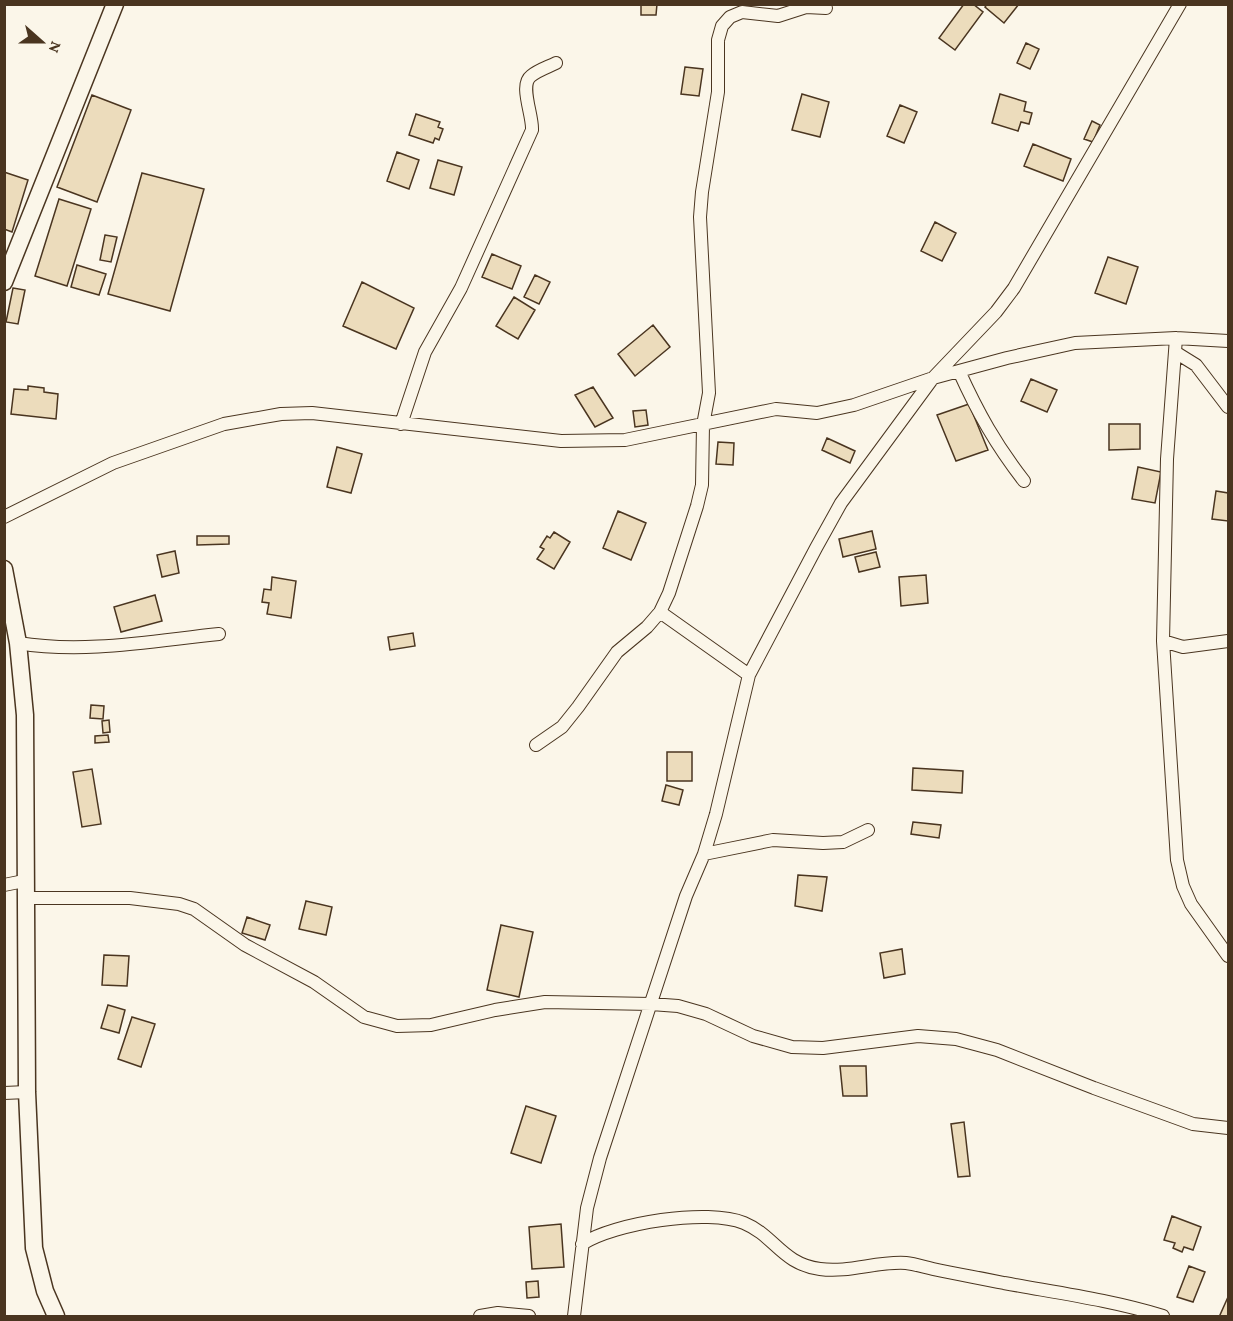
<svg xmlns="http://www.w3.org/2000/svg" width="1233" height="1321" font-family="'Crimson Pro',serif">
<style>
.building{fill:#ecdcbc;stroke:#4a3520;stroke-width:1.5}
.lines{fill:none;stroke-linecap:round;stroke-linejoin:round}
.street-casing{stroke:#4a3520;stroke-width:14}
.secondary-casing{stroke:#4a3520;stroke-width:19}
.street{stroke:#fbf6e9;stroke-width:12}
.secondary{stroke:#fbf6e9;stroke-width:16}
</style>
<rect width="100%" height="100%" fill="#fbf6e9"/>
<!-- building -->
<path class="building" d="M 641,4 L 657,4 L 656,15 L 641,15 Z
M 964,4 L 973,4 L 983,12 L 955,50 L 939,38 Z
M 987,4 L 1019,4 L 1004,23 L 985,7 Z
M 1026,43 L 1039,49 L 1030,69 L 1017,63 Z
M 685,67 L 703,69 L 699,96 L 681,94 Z
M 802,94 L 829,102 L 820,137 L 792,130 Z
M 1000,94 L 1026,102 L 1024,111 L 1032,113 L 1029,124 L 1021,122 L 1018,131 L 992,123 Z
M 92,95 L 131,110 L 97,202 L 57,187 Z
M 900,105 L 917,112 L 904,143 L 887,136 Z
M 416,114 L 440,122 L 438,127 L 443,129 L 439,140 L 435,138 L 433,143 L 409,135 Z
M 1092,121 L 1100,125 L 1093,142 L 1084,139 Z
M 1033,144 L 1071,159 L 1063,181 L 1024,166 Z
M 397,152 L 419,160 L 409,189 L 387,181 Z
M 438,160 L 462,167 L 454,195 L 430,188 Z
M 4,172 L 28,180 L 12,232 L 4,229 Z
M 142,173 L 204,189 L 170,311 L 108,294 Z
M 59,199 L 91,209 L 67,286 L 35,276 Z
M 935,222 L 956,233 L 942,261 L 921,251 Z
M 105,235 L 117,237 L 111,262 L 100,260 Z
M 492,254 L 521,266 L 512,289 L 482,277 Z
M 1108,257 L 1138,267 L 1126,304 L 1095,293 Z
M 77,265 L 106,274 L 99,295 L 71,287 Z
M 535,275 L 550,282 L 539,304 L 524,297 Z
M 362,282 L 414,308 L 396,349 L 343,326 Z
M 13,288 L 25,290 L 18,324 L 6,322 Z
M 514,297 L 535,310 L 518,339 L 496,326 Z
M 653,325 L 670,347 L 635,376 L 618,354 Z
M 1031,379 L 1057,390 L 1047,412 L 1021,401 Z
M 28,386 L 44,388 L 44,392 L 58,394 L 56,419 L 11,414 L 14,389 L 28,390 Z
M 593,387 L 613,418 L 595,427 L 575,395 Z
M 969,404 L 988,450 L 956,461 L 937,415 Z
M 646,410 L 648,425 L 635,427 L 633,411 Z
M 1109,424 L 1140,424 L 1140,449 L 1109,450 Z
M 827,438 L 855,451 L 850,463 L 822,450 Z
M 718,442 L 734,443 L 733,465 L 716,464 Z
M 337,447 L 362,454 L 351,493 L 327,487 Z
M 1138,467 L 1161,472 L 1155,503 L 1132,499 Z
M 1216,491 L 1228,493 L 1228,521 L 1212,519 Z
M 618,511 L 646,523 L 631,560 L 603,548 Z
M 872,531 L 876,549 L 843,557 L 839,539 Z
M 554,532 L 570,542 L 554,569 L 537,559 L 544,549 L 540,547 L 547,536 L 550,538 Z
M 197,536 L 229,536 L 229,544 L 197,545 Z
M 175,551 L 179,573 L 162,577 L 157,555 Z
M 876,552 L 880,567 L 859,572 L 855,557 Z
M 926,575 L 928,603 L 901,606 L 899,577 Z
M 272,577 L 296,581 L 291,618 L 267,614 L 269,603 L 262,602 L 264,589 L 271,590 Z
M 155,595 L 162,621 L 121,632 L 114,607 Z
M 413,633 L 415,646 L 390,650 L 388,637 Z
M 91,705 L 104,706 L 103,719 L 90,718 Z
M 109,720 L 110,732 L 103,733 L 102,721 Z
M 108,735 L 109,742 L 95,743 L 95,736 Z
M 667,752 L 692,752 L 692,781 L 667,781 Z
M 913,768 L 963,771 L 962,793 L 912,790 Z
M 92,769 L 101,824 L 82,827 L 73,772 Z
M 666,785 L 683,790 L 679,805 L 662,801 Z
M 913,822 L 941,825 L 939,838 L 911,834 Z
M 798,875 L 827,877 L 822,911 L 795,906 Z
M 306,901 L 332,907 L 326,935 L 299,929 Z
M 247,917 L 270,925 L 265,940 L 242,933 Z
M 501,925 L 533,932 L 519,997 L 487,990 Z
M 902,949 L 905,974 L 884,978 L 880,953 Z
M 104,955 L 129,956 L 127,986 L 102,985 Z
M 108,1005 L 125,1010 L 119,1033 L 101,1028 Z
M 132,1017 L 155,1024 L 141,1067 L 118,1059 Z
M 840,1066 L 866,1066 L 867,1096 L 843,1096 Z
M 526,1106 L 556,1116 L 541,1163 L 511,1153 Z
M 964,1122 L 970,1176 L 958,1177 L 951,1124 Z
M 1172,1216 L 1201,1227 L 1193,1250 L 1184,1247 L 1182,1252 L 1173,1248 L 1175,1243 L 1164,1240 Z
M 561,1224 L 564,1267 L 532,1269 L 529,1227 Z
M 1189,1266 L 1205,1272 L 1193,1302 L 1177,1297 Z
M 538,1281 L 539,1297 L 527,1298 L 526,1282 Z
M 1228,1297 L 1228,1316 L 1222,1316 L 1220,1315 Z"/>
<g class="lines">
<defs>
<path id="street" d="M 1176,338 L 1167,459 L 1163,641 L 1177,860 L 1183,886 L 1191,904 L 1228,956
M 1175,352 L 1196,365 L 1228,407
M 959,371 C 978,413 996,445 1024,481
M 401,424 L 425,352 L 461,288 L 532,130 C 533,115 519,85 531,76 C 538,70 548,67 556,63
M 4,517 L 113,463 L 224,424 L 281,414 L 312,413 L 561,441 L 625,440 L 776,409 L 817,413 L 854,405 L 933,378 L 1007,358 L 1075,343 L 1176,338 L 1228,341
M 660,612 L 749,675
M 1163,641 L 1183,647 L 1228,641
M 18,643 C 84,654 152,641 219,634
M 536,745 L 562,727 L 578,707 L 617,652 L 647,627 L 660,612 L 669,593 L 697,506 L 702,485 L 703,425 L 709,393 L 700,217 L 702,192 L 718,92 L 718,40 L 722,26 L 730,17 L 742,12 L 778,16 L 806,7 L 826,8
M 704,854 L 773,840 L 823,843 L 843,842 L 868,830
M 4,885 L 24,881
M 25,898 L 130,898 L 179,904 L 194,909 L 245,945 L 314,982 L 364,1017 L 397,1026 L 431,1025 L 495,1010 L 545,1002 L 651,1004 L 678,1006 L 706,1014 L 753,1036 L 792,1047 L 823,1048 L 918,1036 L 956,1039 L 997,1050 L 1094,1088 L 1193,1124 L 1228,1128
M 4,1093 L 27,1092
M 582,1244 C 614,1223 708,1208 744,1223 C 775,1236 782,1264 820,1269 C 849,1273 877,1261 906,1263 C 915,1264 924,1267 933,1269 C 956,1274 980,1278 1004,1283 C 1058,1293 1111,1300 1163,1316
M 480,1316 L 498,1313 L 529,1316
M 574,1316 L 587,1208 L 600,1158 L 686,896 L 704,854 L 716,814 L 749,675 L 816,548 L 841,503 L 933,378 L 996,312 L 1014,288 L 1180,4"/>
<path id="secondary" d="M 4,282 L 115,4
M 4,569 L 18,643 L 25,715 L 27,1092 L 34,1248 L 45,1291 L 56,1316"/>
</defs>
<!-- street casing -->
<use href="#street" class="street-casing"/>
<!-- secondary casing -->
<use href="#secondary" class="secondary-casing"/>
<!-- street -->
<use href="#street" class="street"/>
<!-- secondary -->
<use href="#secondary" class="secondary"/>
</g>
<!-- border -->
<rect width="1233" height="1321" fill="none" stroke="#4a3520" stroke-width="12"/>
<!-- north arrow -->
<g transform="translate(42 42) rotate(111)" stroke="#fbf6e9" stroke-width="4.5" paint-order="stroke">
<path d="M0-4.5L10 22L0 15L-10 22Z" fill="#4a3520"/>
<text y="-9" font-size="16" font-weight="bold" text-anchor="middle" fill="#4a3520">N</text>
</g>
</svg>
